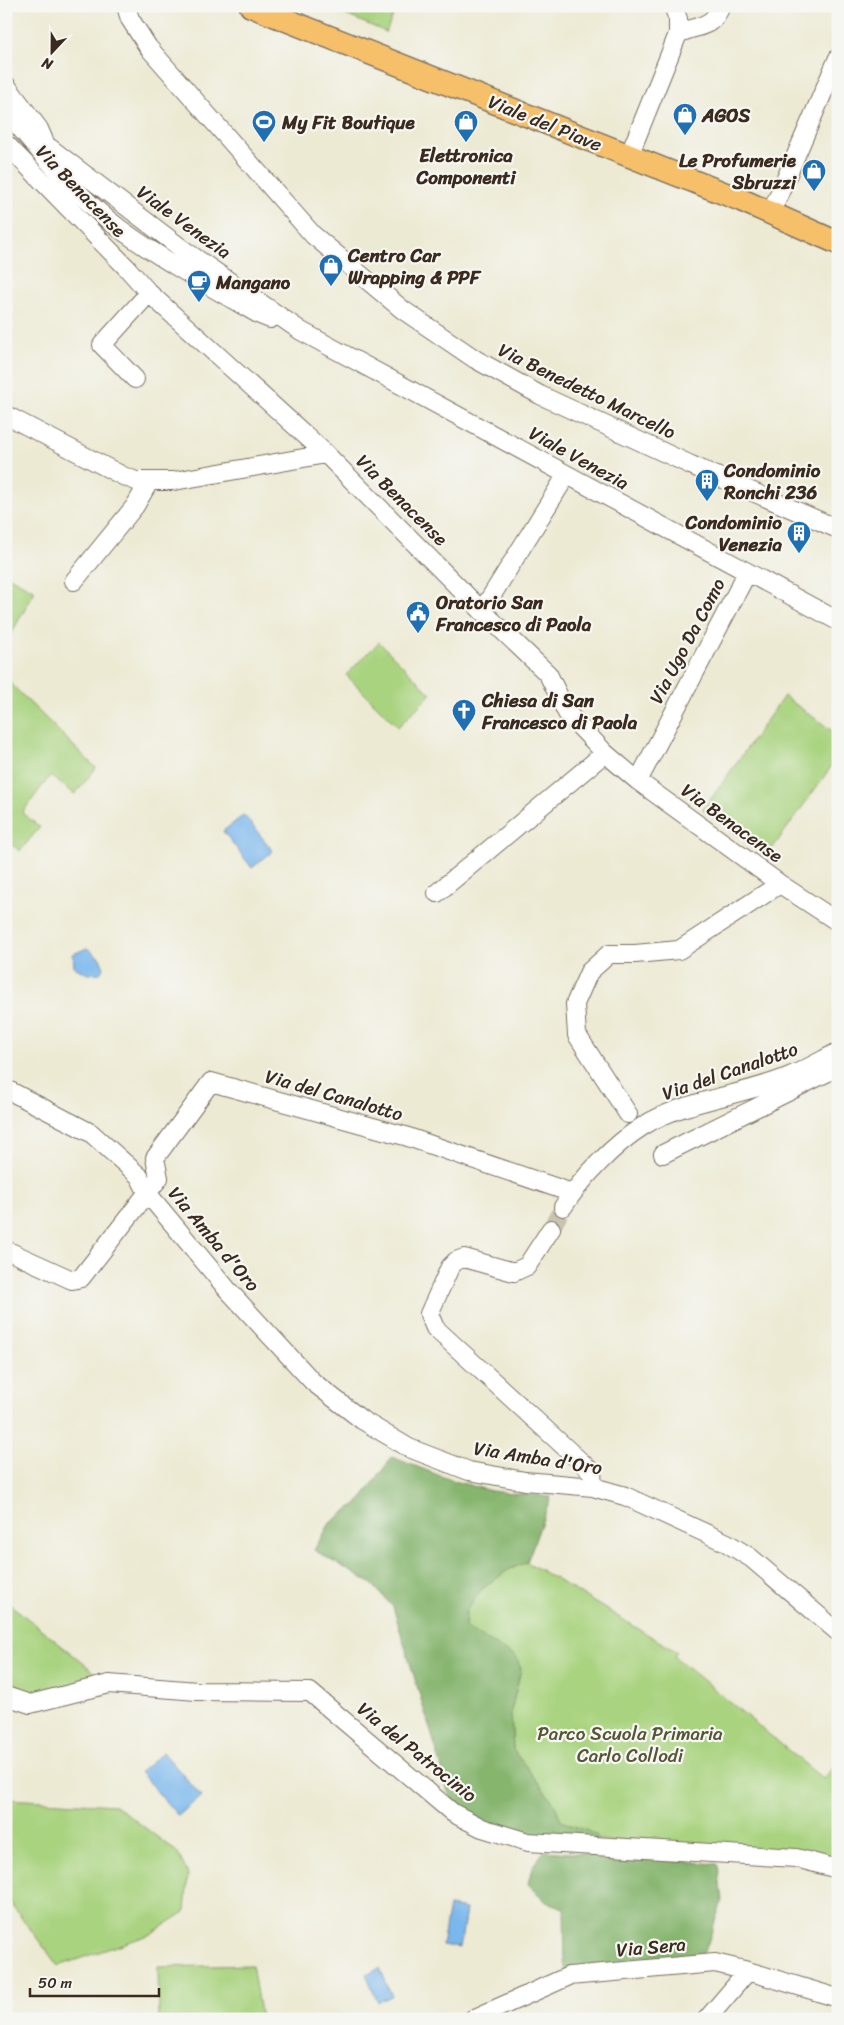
<svg xmlns="http://www.w3.org/2000/svg" width="844" height="2025" font-family="Sriracha,sans-serif">
<style>
.green{fill:#a9d37f;stroke:#727e4e}
.forest{fill:#86b56e;stroke:#607046}
.water{fill:#7ab7ed;stroke:#5a7086}
.lines{fill:none;stroke-linecap:round;stroke-linejoin:round}
.minor-tunnel{stroke:#c9c4b0;stroke-width:18;stroke-dasharray:18 9;stroke-linecap:butt}
.minor-casing{stroke:#796d5e;stroke-width:20}
.major-casing{stroke:#796d5e;stroke-width:25}
.minor{stroke:#fff;stroke-width:18}
.major{stroke:#f6c06b;stroke-width:22}
.labels{text-anchor:middle;dominant-baseline:central;stroke-width:4.5;stroke-linejoin:round;paint-order:stroke}
.poi-label{font-size:19px;font-weight:bold;fill:#3b2a1e;stroke:#f6f6f2;text-anchor:start}
.street-label{font-size:19px;fill:#3b2a1e;stroke:#f6f6f2}
.park-label{font-size:19px;fill:#565436;stroke:#f6f6f2}
</style>
<rect width="100%" height="100%" fill="#f6f6f2"/>
<filter id="ink" filterUnits="userSpaceOnUse"><feTurbulence type="fractalNoise" baseFrequency=".02" numOctaves="2"/><feDisplacementMap in="SourceGraphic" scale="10" xChannelSelector="R" yChannelSelector="G"/><feConvolveMatrix kernelMatrix="1 2 1 2 8 2 1 2 1" color-interpolation-filters="sRGB"/></filter>
<filter id="wash" filterUnits="userSpaceOnUse"><feTurbulence type="fractalNoise" baseFrequency=".0096" numOctaves="4" result="noise"/><feDisplacementMap in="SourceGraphic" scale="20" xChannelSelector="R" yChannelSelector="G"/><feGaussianBlur stdDeviation="1.12" result="paint"/><feColorMatrix in="noise" values="0 0 0 0 0 0 0 0 0 0 0 0 0 0 0 0 0 1.4 0 .05"/><feComposite in="paint" operator="in"/></filter>
<g filter="url(#wash)">
<rect width="100%" height="100%" fill="#edead4"/>
<!-- green -->
<path class="green" d="M 325,6 L 397,6 L 386,32 Z
M 6,575 L 35,591 L 6,643 Z
M 379,642 L 431,694 L 398,727 L 346,675 Z
M 6,679 L 96,768 L 75,794 L 50,776 L 22,813 L 40,827 L 20,851 L 6,840 Z
M 784,696 L 838,735 L 838,757 L 767,856 L 703,810 Z
M 527,1562 L 677,1652 L 674,1656 L 823,1779 L 838,1762 L 838,1863 L 599,1840 L 595,1834 L 561,1821 L 554,1803 L 513,1750 L 511,1711 L 521,1669 L 465,1627 L 466,1610 L 482,1589 L 508,1570 Z
M 6,1601 L 98,1675 L 71,1687 L 29,1693 L 6,1684 Z
M 6,1799 L 115,1805 L 177,1852 L 188,1874 L 185,1912 L 149,1935 L 58,1966 L 6,1897 Z
M 252,1965 L 261,2019 L 159,2019 L 158,1967 Z"/>
<!-- forest -->
<path class="forest" d="M 392,1457 L 451,1480 L 491,1491 L 551,1497 L 527,1562 L 508,1570 L 482,1589 L 466,1610 L 465,1627 L 516,1657 L 521,1669 L 511,1711 L 513,1750 L 554,1803 L 561,1821 L 595,1834 L 599,1840 L 517,1834 L 452,1808 L 441,1765 L 393,1607 L 372,1584 L 314,1550 L 330,1523 L 360,1501 Z
M 544,1851 L 718,1864 L 722,1901 L 708,1943 L 700,1959 L 565,1969 L 564,1908 L 546,1902 L 528,1884 L 532,1867 Z"/>
<!-- water -->
<path class="water" d="M 244,815 L 273,851 L 252,868 L 223,831 Z
M 87,948 L 100,958 L 104,968 L 100,973 L 88,974 L 74,967 L 73,954 Z
M 163,1752 L 201,1796 L 178,1816 L 140,1772 Z
M 449,1906 L 466,1909 L 460,1948 L 442,1945 Z
M 380,1968 L 392,1996 L 378,2002 L 366,1974 Z"/>
</g>
<g filter="url(#ink)">
<g class="lines">
<!-- minor-tunnel -->
<path class="minor-tunnel" d="M 551,1229 L 563,1207"/>
<defs>
<path id="minor" d="M 126,6 L 130,19 L 148,47 L 313,235 L 403,310 L 475,359 L 540,395 L 691,465 L 838,529
M 673,6 L 678,19 L 678,34 C 698,24 711,30 721,6
M 6,85 L 39,129 L 46,145 L 181,248 L 301,331 L 838,621
M 6,111 C 41,153 76,196 120,229 C 164,261 213,288 260,315 L 270,319
M 6,144 L 127,268 L 149,293 L 326,454 L 482,611 L 548,674 L 567,713 L 605,753 L 638,781 L 780,884 L 838,922
M 629,156 L 678,34
M 771,213 L 838,58
M 135,379 L 102,345 L 149,293
M 6,415 L 123,476 L 136,481 L 174,481 L 326,454
M 74,581 L 135,506 L 149,482
M 482,611 L 566,476
M 638,781 L 747,573
M 437,893 L 605,753
M 6,1089 L 91,1133 L 139,1176 L 148,1194 L 227,1289 L 313,1382 L 362,1420 L 409,1448 L 469,1471 L 525,1481 L 593,1487 L 625,1496 L 727,1543 L 751,1558 L 838,1632
M 628,1114 L 577,1035 L 575,1004 L 589,972 L 609,954 L 635,954 L 679,950 L 780,884
M 663,1154 L 838,1067
M 563,1207 C 582,1178 613,1145 643,1126 C 686,1099 744,1096 790,1076 C 807,1069 822,1060 838,1052
M 551,1229 L 527,1266 L 514,1272 L 464,1258 L 456,1261 L 450,1267 L 429,1314 L 435,1328 L 592,1472 L 593,1487
M 6,1250 L 72,1280 L 81,1278 L 159,1178 L 155,1158 L 211,1082 L 405,1136 L 572,1193
M 6,1696 L 30,1704 L 109,1684 L 197,1691 L 310,1692 L 453,1813 L 482,1828 L 528,1842 L 796,1858 L 838,1869
M 473,2019 L 569,1976 L 715,1963 L 748,1971 L 838,1998
M 707,2019 L 748,1971"/>
<path id="major" d="M 251,6 L 741,200 L 838,243"/>
</defs>
<!-- minor casing -->
<use href="#minor" class="minor-casing"/>
<!-- major casing -->
<use href="#major" class="major-casing"/>
<!-- minor -->
<use href="#minor" class="minor"/>
<!-- major -->
<use href="#major" class="major"/>
</g>
</g>
<!-- icons -->
<defs>
<symbol id="shop-pin" viewBox="-11 -11 22 30"><path d="M0 17L-7.5 6A9.5 9.5 0 1 1 7.5 6Z" fill="#1f6fb2" stroke="#f6f6f2"/><path d="M-5-2.5h2.3a2.7 3.5 0 0 1 5.4 0H5L5.5 6h-11ZM-1.5-2.5h3a1.5 2.3 0 0 0-3 0Z" fill="#fff"/></symbol>
<symbol id="stadium-pin" viewBox="-11 -11 22 30"><path d="M0 17L-7.5 6A9.5 9.5 0 1 1 7.5 6Z" fill="#1f6fb2" stroke="#f6f6f2"/><path d="M0-5a6.5 5 0 1 0 0 10a6.5 5 0 1 0 0-10ZM-3.5-1.8h7v3.6h-7Z" fill="#fff"/></symbol>
<symbol id="cafe-pin" viewBox="-11 -11 22 30"><path d="M0 17L-7.5 6A9.5 9.5 0 1 1 7.5 6Z" fill="#1f6fb2" stroke="#f6f6f2"/><path d="M-5.5-4.5H6V0H3Q3 3.5 0 3.5H-2.5Q-5.5 3.5-5.5 0ZM3-3.2v2h1.7v-2ZM-6 4.5H4V6H-6Z" fill="#fff"/></symbol>
<symbol id="building-pin" viewBox="-11 -11 22 30"><path d="M0 17L-7.5 6A9.5 9.5 0 1 1 7.5 6Z" fill="#1f6fb2" stroke="#f6f6f2"/><path d="M-4-6H4V6H1V3H-1V6H-4ZM-2.5-4.3h1.7v1.8h-1.7ZM.8-4.3h1.7v1.8H.8ZM-2.5-1h1.7V.8h-1.7ZM.8-1h1.7V.8H.8Z" fill="#fff"/></symbol>
<symbol id="civic-pin" viewBox="-11 -11 22 30"><path d="M0 17L-7.5 6A9.5 9.5 0 1 1 7.5 6Z" fill="#1f6fb2" stroke="#f6f6f2"/><path d="M-.6-6.5H3V-4.5H.6V-3L4-1V1h2V6H-6V1h2V-1L-.6-3ZM-1.2 2.5V6h2.4V2.5Z" fill="#fff"/></symbol>
<symbol id="church-pin" viewBox="-11 -11 22 30"><path d="M0 17L-7.5 6A9.5 9.5 0 1 1 7.5 6Z" fill="#1f6fb2" stroke="#f6f6f2"/><path d="M-1.2-6h2.4v3.5h3.3v2.4h-3.3V6h-2.4V-.1h-3.3v-2.4h3.3Z" fill="#fff"/></symbol>
</defs>
<g fill-rule="evenodd">
<use href="#shop-pin" x="671" y="101" width="28" height="38"/>
<use href="#stadium-pin" x="250" y="108" width="28" height="38"/>
<use href="#shop-pin" x="452" y="108" width="28" height="38"/>
<use href="#shop-pin" x="800" y="157" width="28" height="38"/>
<use href="#shop-pin" x="317" y="252" width="28" height="38"/>
<use href="#cafe-pin" x="185" y="268" width="28" height="38"/>
<use href="#building-pin" x="693" y="467" width="28" height="38"/>
<use href="#building-pin" x="785" y="519" width="28" height="38"/>
<use href="#civic-pin" x="404" y="599" width="28" height="38"/>
<use href="#church-pin" x="450" y="697" width="28" height="38"/>
</g>
<g class="labels">
<!-- poi labels -->
<g class="poi-label">
<text x="702" y="115">AGOS</text>
<text x="282" y="122">My Fit Boutique</text>
<text x="466" y="155" text-anchor="middle">Elettronica<tspan x="466" dy="22">Componenti</tspan></text>
<text x="796" y="160" text-anchor="end">Le Profumerie<tspan x="796" dy="22">Sbruzzi</tspan></text>
<text x="348" y="255">Centro Car<tspan x="348" dy="22">Wrapping &amp; PPF</tspan></text>
<text x="216" y="282">Mangano</text>
<text x="724" y="470">Condominio<tspan x="724" dy="22">Ronchi 236</tspan></text>
<text x="782" y="522" text-anchor="end">Condominio<tspan x="782" dy="22">Venezia</tspan></text>
<text x="436" y="602">Oratorio San<tspan x="436" dy="22">Francesco di Paola</tspan></text>
<text x="482" y="700">Chiesa di San<tspan x="482" dy="22">Francesco di Paola</tspan></text>
</g>
<!-- street labels -->
<g class="street-label">
<text transform="translate(545 123) rotate(22)">Viale del Piave</text>
<text transform="translate(81 191) rotate(46)">Via Benacense</text>
<text transform="translate(184 222) rotate(36)">Viale Venezia</text>
<text transform="translate(587 391) rotate(26)">Via Benedetto Marcello</text>
<text transform="translate(579 458) rotate(29)">Viale Venezia</text>
<text transform="translate(402 500) rotate(45)">Via Benacense</text>
<text transform="translate(687 641) rotate(-62)">Via Ugo Da Como</text>
<text transform="translate(732 823) rotate(36)">Via Benacense</text>
<text transform="translate(730 1071) rotate(-19)">Via del Canalotto</text>
<text transform="translate(334 1095) rotate(16)">Via del Canalotto</text>
<text transform="translate(214 1239) rotate(50)">Via Amba d'Oro</text>
<text transform="translate(538 1458) rotate(9)">Via Amba d'Oro</text>
<text transform="translate(417 1752) rotate(39)">Via del Patrocinio</text>
<text transform="translate(651 1947) rotate(-5)">Via Sera</text>
</g>
<!-- park labels -->
<g class="park-label">
<text x="630" y="1733">Parco Scuola Primaria<tspan x="630" dy="22">Carlo Collodi</tspan></text>
</g>
</g>
<!-- margin -->
<rect width="844" height="2025" fill="none" stroke="#f6f6f2" stroke-width="25"/>
<!-- north arrow -->
<g transform="translate(52 52) rotate(202)" stroke="#f6f6f2" stroke-width="4" paint-order="stroke">
<path d="M0-4L9 19L0 12L-9 19Z" fill="#3b2a1e"/>
<text y="-8" font-size="14" font-weight="bold" text-anchor="middle" fill="#3b2a1e">N</text>
</g>
<!-- scale -->
<path d="M30 1988v8h129v-8" fill="none" stroke="#3b2a1e" stroke-width="2.5"/>
<text x="38" y="1988" font-size="15" fill="#3b2a1e" stroke="#f6f6f2" stroke-width="4" paint-order="stroke">50 m</text>
</svg>
